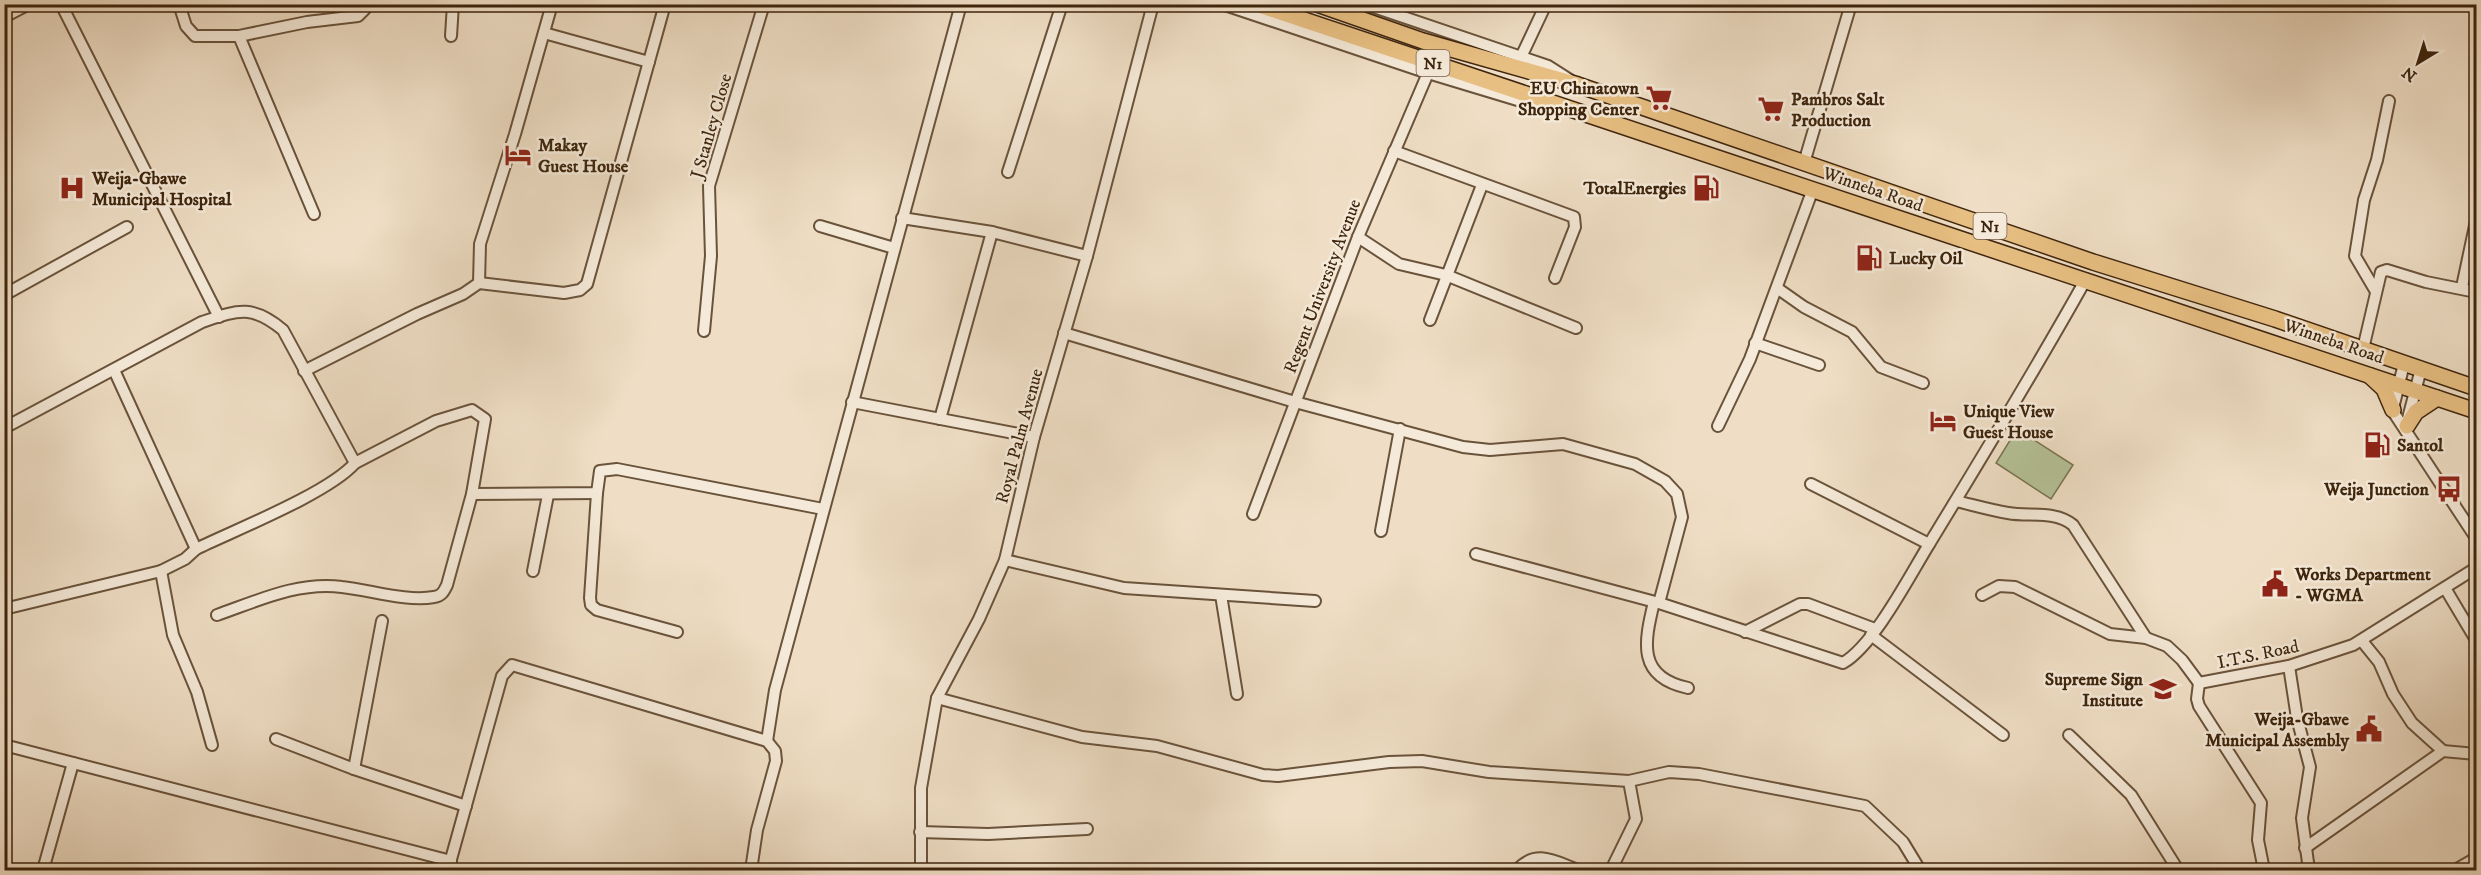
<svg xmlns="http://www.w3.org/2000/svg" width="2481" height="875" viewBox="0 0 2481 875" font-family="'IM FELL DW Pica',serif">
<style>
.green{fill:#b5c297;stroke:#7a7452;stroke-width:1.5}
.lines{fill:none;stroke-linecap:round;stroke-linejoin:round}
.minor-casing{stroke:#6a533b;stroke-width:14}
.highway-casing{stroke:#3e250d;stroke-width:18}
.minor{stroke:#f5ead9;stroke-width:10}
.highway{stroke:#e8bf82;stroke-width:15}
.labels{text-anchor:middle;stroke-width:5;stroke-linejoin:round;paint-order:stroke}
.shield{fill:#f5ead9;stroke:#75604a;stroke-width:1.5}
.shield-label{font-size:16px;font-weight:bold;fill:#3e250d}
.poi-label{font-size:18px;font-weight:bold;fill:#3e250d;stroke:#f5ead9;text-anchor:start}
.street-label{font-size:18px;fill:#3e250d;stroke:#f5ead9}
</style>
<rect width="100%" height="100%" fill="#efdec5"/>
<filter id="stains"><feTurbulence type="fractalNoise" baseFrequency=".00333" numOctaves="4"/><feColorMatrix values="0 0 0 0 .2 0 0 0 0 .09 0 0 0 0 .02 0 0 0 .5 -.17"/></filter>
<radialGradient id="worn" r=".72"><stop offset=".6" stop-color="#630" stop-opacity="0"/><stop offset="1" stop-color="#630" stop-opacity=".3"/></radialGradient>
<!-- green -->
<polygon class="green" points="2017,429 2073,465 2051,499 1996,463"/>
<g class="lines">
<!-- minor casing -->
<g class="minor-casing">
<g id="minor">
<polyline points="61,4 219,317"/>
<polyline points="179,4 186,26 195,36 239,36 307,22 358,16 365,9 365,4"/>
<polyline points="1222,4 1428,73 1534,105 1557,108"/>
<polyline points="1365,4 1548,66 1570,80"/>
<polyline points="4,17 29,4"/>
<polyline points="544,33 649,62"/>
<polyline points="239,36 314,214"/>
<polyline points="451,36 453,4"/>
<polyline points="1521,57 1546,4"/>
<polyline points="1394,151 1574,217 1575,227 1555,278"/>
<polyline points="1804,163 1851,4"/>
<polyline points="1008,172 1062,4"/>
<polyline points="902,218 992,232 1087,256"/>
<polyline points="820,226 894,248"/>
<polyline points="1358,237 1399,264 1446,275 1576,328"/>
<polyline points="479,283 480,244 515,134 552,4"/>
<polyline points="2462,287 2476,221"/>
<polyline points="1777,288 1804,307 1852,332 1881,367 1923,383"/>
<polyline points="2375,290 2355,256 2364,200 2377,160 2389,101"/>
<polyline points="4,295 127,227"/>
<polyline points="1430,320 1482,185"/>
<polyline points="704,331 711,256 709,186 764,4"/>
<polyline points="1064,333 1295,402 1463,447 1490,450 1563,444 1635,464 1665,481 1677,494 1682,517 1659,603"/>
<polyline points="1755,343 1819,365"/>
<polyline points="2363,349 2381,272 2387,270 2426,282 2476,292"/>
<polyline points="2404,364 2394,404 2394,413 2476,538"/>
<polyline points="114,370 196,549"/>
<polyline points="304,371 417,314 463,294 479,283 564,293 580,290 587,284 665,4"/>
<polyline points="852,402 1034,437"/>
<polyline points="940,419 992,232"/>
<polyline points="2407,422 2421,369"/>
<polyline points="1718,426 1750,359 1813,189"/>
<path d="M4,428L202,322C238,310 252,304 283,330L355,463"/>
<polyline points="1811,484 1929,544"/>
<polyline points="597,493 590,598 591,605 597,610 677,632"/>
<polyline points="472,494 597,493 600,471 617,469 823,509"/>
<path d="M1956,501C1973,505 1990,510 2008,513C2029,517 2055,510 2073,525L2146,638"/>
<polyline points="1253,514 1358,237 1428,73"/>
<polyline points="1381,531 1400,429"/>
<path d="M1476,554L1659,603L1843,663C1874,645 1909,577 1928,546C1982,457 2036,369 2086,279"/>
<polyline points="1005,560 1124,588 1315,601"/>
<polyline points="161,571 173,635 197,692 212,745"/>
<polyline points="533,571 548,495"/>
<polyline points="2445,588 2476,640"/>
<polyline points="1221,595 1237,694"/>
<polyline points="1982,595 1999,586 2015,587 2110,634 2146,638 2167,646 2182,660 2199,683 2289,666 2353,645 2476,568"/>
<path d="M1654,602C1644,643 1637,677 1688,688"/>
<path d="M4,609L161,571L185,559L196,549C235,530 329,493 355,463L436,421L472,410L485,419L472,494L447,585C444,591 442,596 434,597C407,602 370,590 342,587C299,581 257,601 217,615"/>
<polyline points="1745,632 1800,604 1808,604 1875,629"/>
<polyline points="1871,635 2003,735"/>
<polyline points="2362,641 2379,662 2393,694 2412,723 2443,751"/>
<polyline points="2289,666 2297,718 2310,767 2302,818 2309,870"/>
<polyline points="2199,683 2197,699 2199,706 2261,803 2258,840 2264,870"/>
<polyline points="937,698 1082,737 1157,746 1263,775 1278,776 1389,762 1422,761 1489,772 1629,781 1669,772 1699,774 1865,806 1903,842 1920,870"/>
<polyline points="2069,735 2131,795 2178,870"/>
<polyline points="276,739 354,769 466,806"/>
<polyline points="767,741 775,690 961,4"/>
<polyline points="4,745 451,861"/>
<polyline points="354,769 382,621"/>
<polyline points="920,832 988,834 1087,829"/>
<polyline points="2305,848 2443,751 2476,754"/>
<polyline points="43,870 73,763"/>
<polyline points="448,870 502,676 512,665 767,741 775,751 776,761 757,830 751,870"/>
<polyline points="921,870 921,788 937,698 979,619 1005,560 1034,437 1087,256 1153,4"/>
<path d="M1517,870C1536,849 1554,861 1578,870"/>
<polyline points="1611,870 1636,819 1629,781"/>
<polyline points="2455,870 2476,858"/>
</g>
</g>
<!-- highway casing -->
<g class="highway-casing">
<g id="highway">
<path d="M1256,4C1664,138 2070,275 2476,411"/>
<polyline points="1317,4 1423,41 1578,85 2093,262 2275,319 2476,388"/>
<polyline points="2370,376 2384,389 2393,410"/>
<polyline points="2407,426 2416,412 2437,398"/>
</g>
</g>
<!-- minor -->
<use href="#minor" class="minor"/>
<!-- highway -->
<use href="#highway" class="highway"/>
</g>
<!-- icons -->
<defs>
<g id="supermarket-bare" transform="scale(2.07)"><path d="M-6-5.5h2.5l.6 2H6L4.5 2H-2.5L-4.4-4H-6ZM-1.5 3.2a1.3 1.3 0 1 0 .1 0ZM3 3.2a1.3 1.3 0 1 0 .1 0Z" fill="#8f2418" stroke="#f5ead9" stroke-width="2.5" paint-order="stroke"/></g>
<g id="hotel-bare" transform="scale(2.07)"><path d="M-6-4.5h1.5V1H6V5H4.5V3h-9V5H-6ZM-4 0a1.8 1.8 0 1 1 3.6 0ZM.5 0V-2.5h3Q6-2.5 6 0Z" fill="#8f2418" stroke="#f5ead9" stroke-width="2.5" paint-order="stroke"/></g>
<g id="hospital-bare" transform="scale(2.07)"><path d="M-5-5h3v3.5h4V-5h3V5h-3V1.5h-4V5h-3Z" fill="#8f2418" stroke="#f5ead9" stroke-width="2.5" paint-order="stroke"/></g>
<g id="fuel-bare" transform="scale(2.07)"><path d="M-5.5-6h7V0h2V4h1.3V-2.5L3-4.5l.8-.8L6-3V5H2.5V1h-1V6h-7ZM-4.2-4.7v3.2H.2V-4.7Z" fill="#8f2418" stroke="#f5ead9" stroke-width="2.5" paint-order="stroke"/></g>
<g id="bus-bare" transform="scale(2.07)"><path d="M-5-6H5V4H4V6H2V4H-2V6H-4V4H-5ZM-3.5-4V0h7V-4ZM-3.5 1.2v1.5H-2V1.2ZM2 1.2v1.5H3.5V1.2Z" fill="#8f2418" stroke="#f5ead9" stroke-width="2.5" paint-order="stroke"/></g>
<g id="civic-bare" transform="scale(2.07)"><path d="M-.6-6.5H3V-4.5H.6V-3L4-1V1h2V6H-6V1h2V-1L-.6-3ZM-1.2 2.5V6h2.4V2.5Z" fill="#8f2418" stroke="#f5ead9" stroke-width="2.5" paint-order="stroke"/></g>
<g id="university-bare" transform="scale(2.07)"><path d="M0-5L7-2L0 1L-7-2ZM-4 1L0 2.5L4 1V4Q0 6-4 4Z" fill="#8f2418" stroke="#f5ead9" stroke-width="2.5" paint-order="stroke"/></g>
</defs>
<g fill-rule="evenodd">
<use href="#supermarket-bare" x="1659" y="98"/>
<use href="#supermarket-bare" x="1771" y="109"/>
<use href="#hotel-bare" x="518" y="155"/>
<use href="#hospital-bare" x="72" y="188"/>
<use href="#fuel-bare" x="1706" y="188"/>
<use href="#fuel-bare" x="1869" y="258"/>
<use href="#hotel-bare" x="1943" y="421"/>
<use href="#fuel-bare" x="2377" y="445"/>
<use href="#bus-bare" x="2449" y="489"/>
<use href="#civic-bare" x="2275" y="584"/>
<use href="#university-bare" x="2163" y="689"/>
<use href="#civic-bare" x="2369" y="729"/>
</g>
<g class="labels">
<!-- shield labels -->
<g class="shield">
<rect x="1416.5" y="50" width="33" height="26" rx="4.5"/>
<rect x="1973.5" y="213" width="33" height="26" rx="4.5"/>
</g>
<g class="shield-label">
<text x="1433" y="69">N1</text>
<text x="1990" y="232">N1</text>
</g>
<!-- poi labels -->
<g class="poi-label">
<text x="1639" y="94" text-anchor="end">EU Chinatown<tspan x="1639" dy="21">Shopping Center</tspan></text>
<text x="1791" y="105">Pambros Salt<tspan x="1791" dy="21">Production</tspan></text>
<text x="538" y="151">Makay<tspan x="538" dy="21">Guest House</tspan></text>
<text x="92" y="184">Weija-Gbawe<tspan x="92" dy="21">Municipal Hospital</tspan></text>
<text x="1686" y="194" text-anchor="end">TotalEnergies</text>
<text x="1889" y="264">Lucky Oil</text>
<text x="1963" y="417">Unique View<tspan x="1963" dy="21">Guest House</tspan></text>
<text x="2397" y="451">Santol</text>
<text x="2429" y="495" text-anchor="end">Weija Junction</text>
<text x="2295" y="580">Works Department<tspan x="2295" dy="21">- WGMA</tspan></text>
<text x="2143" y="685" text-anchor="end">Supreme Sign<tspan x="2143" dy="21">Institute</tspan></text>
<text x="2349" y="725" text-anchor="end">Weija-Gbawe<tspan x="2349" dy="21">Municipal Assembly</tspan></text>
</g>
<!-- street labels -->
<g class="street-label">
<text transform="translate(711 126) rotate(-74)" y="6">J Stanley Close</text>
<text transform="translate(1873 189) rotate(19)" y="6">Winneba Road</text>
<text transform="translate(1322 286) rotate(-69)" y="6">Regent University Avenue</text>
<text transform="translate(2334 341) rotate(19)" y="6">Winneba Road</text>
<text transform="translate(1019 436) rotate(-75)" y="6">Royal Palm Avenue</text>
<text transform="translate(2258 654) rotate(-12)" y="6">I.T.S. Road</text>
</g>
</g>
<!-- margin -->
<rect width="2481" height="875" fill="none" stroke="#efdec5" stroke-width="24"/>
<rect x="6" y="6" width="2469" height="863" fill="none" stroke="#3e250d" stroke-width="3"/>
<rect x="12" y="12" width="2457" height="851" fill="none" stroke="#3e250d" stroke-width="1.5"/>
<!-- north arrow -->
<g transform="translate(2418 63) rotate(218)" stroke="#f5ead9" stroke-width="4.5" paint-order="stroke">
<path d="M0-4.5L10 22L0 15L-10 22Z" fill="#3e250d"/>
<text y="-9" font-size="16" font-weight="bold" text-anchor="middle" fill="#3e250d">N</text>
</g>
<rect width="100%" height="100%" filter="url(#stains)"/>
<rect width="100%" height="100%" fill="url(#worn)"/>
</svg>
